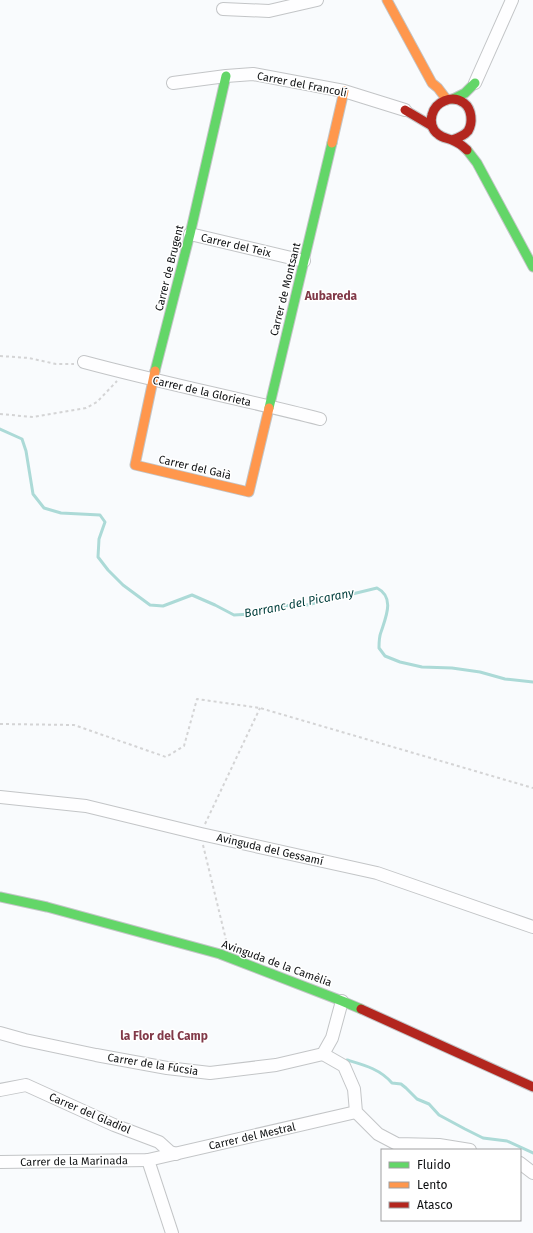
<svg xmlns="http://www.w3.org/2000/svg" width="533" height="1233" viewBox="0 0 533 1233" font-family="'Fira Sans',sans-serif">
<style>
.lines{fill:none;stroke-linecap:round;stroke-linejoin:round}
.stream{stroke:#acdad7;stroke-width:3}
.street-casing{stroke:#c3c5c7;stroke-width:14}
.fast-casing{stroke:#c3c5c7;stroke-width:11}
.slow-casing{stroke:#c3c5c7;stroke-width:11}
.jam-casing{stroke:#c3c5c7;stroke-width:11}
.path{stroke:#d4d4d5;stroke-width:2;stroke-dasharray:3 3;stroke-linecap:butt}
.street{stroke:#fefeff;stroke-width:12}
.fast{stroke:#63d668;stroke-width:9}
.slow{stroke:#ff974d;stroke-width:9}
.jam{stroke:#b3261e;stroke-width:9}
.labels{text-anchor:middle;stroke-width:3;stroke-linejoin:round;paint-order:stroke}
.street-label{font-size:11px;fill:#0f1113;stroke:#fff}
.neighbourhood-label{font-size:12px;font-weight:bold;fill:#813948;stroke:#fff}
.water-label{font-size:12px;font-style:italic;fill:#003e3c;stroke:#fff}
</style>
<rect width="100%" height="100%" fill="#f9fbfd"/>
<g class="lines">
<!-- stream -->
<g class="stream">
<path d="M0,429L22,439L26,451L33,494L44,508L61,513L100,515L105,522L99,539L98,557L108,570L123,585L150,605L163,606L192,595L215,605L234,615L251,614L277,606L307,605L377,588C395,597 386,617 381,632C379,637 379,643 379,648L385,656L400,662L422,667L452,668L480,672L505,679L533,682"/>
<path d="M347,1060C364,1065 380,1069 392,1083L401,1084L406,1088L417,1099L429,1104L439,1115L465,1129L483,1138L507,1141L533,1153"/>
</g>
<!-- street casing -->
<g class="street-casing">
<g id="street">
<polyline points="223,9 269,11 317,0"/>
<polyline points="173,83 226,76 253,74 344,91 405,110"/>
<polyline points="475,83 512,0"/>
<polyline points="190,234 304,261"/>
<path d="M84,362C162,383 242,399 320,419"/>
<polyline points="0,797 86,806 201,834 377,873 533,927"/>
<polyline points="0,1033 25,1040 96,1055 167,1068 210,1073 276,1065 323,1054 332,1038 342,1001"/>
<polyline points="323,1054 344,1066 354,1089 356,1112 378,1134 397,1144 439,1145 470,1150"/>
<polyline points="0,1090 26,1085 114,1125 159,1142 170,1152 176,1154"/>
<polyline points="148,1160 172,1233"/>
<polyline points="0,1162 148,1160 356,1112"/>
<polyline points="520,1163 533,1173"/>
</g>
</g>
<!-- fast casing -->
<g class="fast-casing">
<g id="fast">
<polyline points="453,99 465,93 475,83"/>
<polyline points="467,150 477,163 533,267"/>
<polyline points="155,371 190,234 226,76"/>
<polyline points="269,408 332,143"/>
<polyline points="0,897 47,907 220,954 342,1001 361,1009"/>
</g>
</g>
<!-- slow casing -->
<g class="slow-casing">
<g id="slow">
<polyline points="387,0 432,83 438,88 447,100"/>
<polyline points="332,143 344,91"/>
<polyline points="155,371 135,465 249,492 269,408"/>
</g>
</g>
<!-- jam casing -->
<g class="jam-casing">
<g id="jam">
<polyline points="405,110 432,126"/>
<path d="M452,140C458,138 464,136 468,131C473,123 472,109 464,103C452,94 435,102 432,115C430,122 432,130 438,134C442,138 447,138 452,140C457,142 463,146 467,150"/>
<polyline points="361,1009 533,1087"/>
</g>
</g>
<!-- path -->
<g class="path">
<polyline points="0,356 29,358 56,364 74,364"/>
<polyline points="0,414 33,417 86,408 97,402 117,381"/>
<polyline points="0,724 74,725 166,757 184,746 197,699 260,708 533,788"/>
<polyline points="205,824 260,708"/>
<polyline points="203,845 227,944"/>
</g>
<!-- street -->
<use href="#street" class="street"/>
<!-- fast -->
<use href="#fast" class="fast"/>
<!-- slow -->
<use href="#slow" class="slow"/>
<!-- jam -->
<use href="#jam" class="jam"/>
</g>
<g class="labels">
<!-- street labels -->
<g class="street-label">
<text transform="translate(302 84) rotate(11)" y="4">Carrer del Francolí</text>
<text transform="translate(236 245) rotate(13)" y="4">Carrer del Teix</text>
<text transform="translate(169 268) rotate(-76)" y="4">Carrer de Brugent</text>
<text transform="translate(285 289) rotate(-76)" y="4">Carrer de Montsant</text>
<text transform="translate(202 391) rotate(13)" y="4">Carrer de la Glorieta</text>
<text transform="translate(195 467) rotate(13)" y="4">Carrer del Gaià</text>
<text transform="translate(270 849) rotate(13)" y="4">Avinguda del Gessamí</text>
<text transform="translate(277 963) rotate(20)" y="4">Avinguda de la Camèlia</text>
<text transform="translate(153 1064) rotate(9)" y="4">Carrer de la Fúcsia</text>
<text transform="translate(90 1113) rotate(23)" y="4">Carrer del Gladiol</text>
<text transform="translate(252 1136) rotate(-13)" y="4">Carrer del Mestral</text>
<text transform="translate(74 1161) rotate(-1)" y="4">Carrer de la Marinada</text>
</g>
<!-- neighbourhood labels -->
<g class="neighbourhood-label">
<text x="331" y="300">Aubareda</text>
<text x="164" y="1040">la Flor del Camp</text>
</g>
<!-- water labels -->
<g class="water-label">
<text transform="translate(299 603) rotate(-11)" y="4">Barranc del Picarany</text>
</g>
</g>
<!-- legend -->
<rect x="381" y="1149" width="140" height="72" fill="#ffffff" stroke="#9fa0a1"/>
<rect x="389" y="1162" width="20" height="6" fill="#63d668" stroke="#9fa0a1"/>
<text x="417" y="1169" font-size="12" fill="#0f1113">Fluido</text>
<rect x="389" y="1182" width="20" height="6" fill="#ff974d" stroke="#9fa0a1"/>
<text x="417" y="1189" font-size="12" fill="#0f1113">Lento</text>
<rect x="389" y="1202" width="20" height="6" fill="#b3261e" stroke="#9fa0a1"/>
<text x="417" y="1209" font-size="12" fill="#0f1113">Atasco</text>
</svg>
